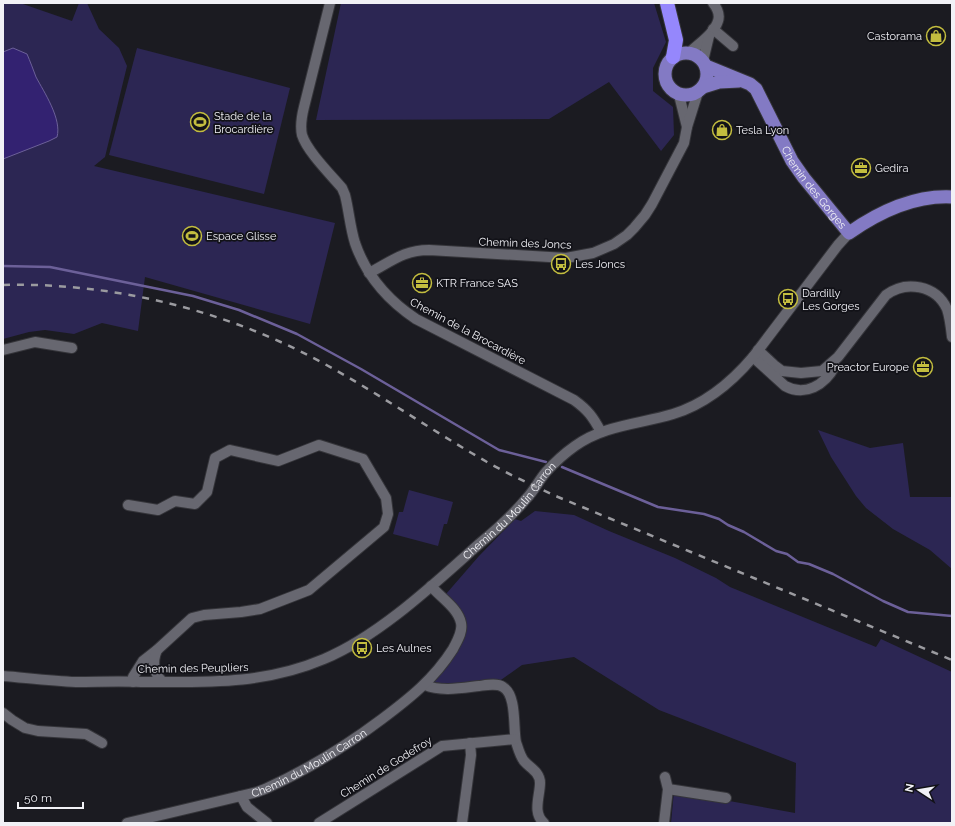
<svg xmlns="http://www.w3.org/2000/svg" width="955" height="826" viewBox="0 0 955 826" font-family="Raleway,sans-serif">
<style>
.green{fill:#2c2653}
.water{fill:#332271;stroke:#6c6099}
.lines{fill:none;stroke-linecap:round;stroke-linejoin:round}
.stream{stroke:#6c6099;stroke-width:2.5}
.minor-casing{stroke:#35353a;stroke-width:12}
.major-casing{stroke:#35353a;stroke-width:15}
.highway-casing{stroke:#35353a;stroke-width:16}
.minor{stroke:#676770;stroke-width:10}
.major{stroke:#837ac4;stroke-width:13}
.highway{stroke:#9587fc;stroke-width:14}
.rail{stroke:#9b9ba0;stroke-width:2.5;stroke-dasharray:7 7;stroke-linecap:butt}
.labels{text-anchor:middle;stroke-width:3.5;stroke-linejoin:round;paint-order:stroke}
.poi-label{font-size:11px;fill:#f1f1f6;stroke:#121218;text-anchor:start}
.street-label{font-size:11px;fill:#f1f1f6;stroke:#121218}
</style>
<rect width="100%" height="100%" fill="#1b1b21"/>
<!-- green -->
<g class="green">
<polygon points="3,3 20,3 72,21 79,3 87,3 99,29 119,48 127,66 105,157 94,166 335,223 310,324 145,277 138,331 102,323 74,334 45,330 29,332 3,339"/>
<polygon points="341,3 654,3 666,42 653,68 653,91 673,107 674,135 661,151 609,82 549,119 316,120"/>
<polygon points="137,48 290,88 264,194 109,155"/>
<polygon points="818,430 870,448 903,443 910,497 952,497 952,569 930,550 893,529 866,508 856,496 831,457"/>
<polygon points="409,490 453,502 447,524 444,524 438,546 393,534 399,512 403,512"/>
<polygon points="535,511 574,515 609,531 675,558 716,578 730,587 876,647 881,639 952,672 952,823 671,823 674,791 795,813 796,763 659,710 574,657 522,665 498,682 452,686 431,684 464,619 461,611 446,594 479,556 515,519 521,521"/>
</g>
<!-- water -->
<path class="water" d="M13,48L27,54C30,61 33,69 36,77C44,92 62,119 57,137L49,141L3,159V52Z"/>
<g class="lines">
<!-- stream -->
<g class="stream">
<polyline points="3,266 50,267 193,296 239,310 297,334 361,369 499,450 546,462"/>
<polyline points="562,467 658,507 704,514 719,519 728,525 744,532 776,551 787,554 798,562 809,564 833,574 883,601 908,612 952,616"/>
</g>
<!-- minor casing -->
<g class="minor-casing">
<g id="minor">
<path d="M330,3L304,107C302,115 300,126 302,135C307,151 330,174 342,188L345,195C349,211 350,227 355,243C366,275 389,301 416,319L574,400C588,410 593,417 601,432"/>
<polyline points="713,29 733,46"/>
<path d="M689,53C698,44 714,34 718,21C720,15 717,8 713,3"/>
<polyline points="703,61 709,36"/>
<polyline points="679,95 687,127"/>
<path d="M369,273C391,262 403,250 429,250L566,258L593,253L614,244L627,235L634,228L645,215L652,204L684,143L687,127L698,92"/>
<polyline points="3,350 35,342 72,348"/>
<path d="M758,350L774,365L782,371L801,373L822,371L838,357L886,295C906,280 936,285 947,309C950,318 951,328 952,337"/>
<path d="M753,357L785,386C805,397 825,385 835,366"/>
<polyline points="128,505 158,510 175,501 195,504 207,492 215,458 230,450 278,461 319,445 363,459 386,498 388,514 384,527 309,590 260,609 241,612 204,615 192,618 157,650 143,661 133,677 133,682"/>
<path d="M157,650C152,662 153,673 163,682"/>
<path id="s1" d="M3,676C27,678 52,681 76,682C98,682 119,681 141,682C205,682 263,685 324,659C379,636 434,584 479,544C496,530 512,516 526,499C534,491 539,480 546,472C555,462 565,453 575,446C604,425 640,424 673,414C706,404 731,383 753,357L838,245L849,233"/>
<path d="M425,685C441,692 462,688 479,686C487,685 497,683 503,687C517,695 513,728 516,742C518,748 520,756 524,761C530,768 540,772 540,783C540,796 532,813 544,823"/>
<polyline points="3,713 12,720 25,728 38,731 86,734 102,743"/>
<polyline points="668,789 726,798"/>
<polyline points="241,796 247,807 267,823"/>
<path id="s2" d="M127,823L257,792L265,789C307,770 346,746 382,719C410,698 434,679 453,649C457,641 463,632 461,623C458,608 441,598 431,586"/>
<polyline points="319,823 442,746 515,739"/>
<polyline points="462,823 471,755 470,743"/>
<polyline points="664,823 668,789 665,777"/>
</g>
</g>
<!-- major casing -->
<g class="major-casing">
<g id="major">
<circle cx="686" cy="74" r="21"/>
<path id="s3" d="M706,66L750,84L756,89L792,161L804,178L849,233C879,212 914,195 952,197"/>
<polyline points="703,87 719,82 739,81"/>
</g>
</g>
<!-- highway casing -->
<g class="highway-casing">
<polyline id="highway" points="667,3 676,40 673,57"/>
</g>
<!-- minor -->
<use href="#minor" class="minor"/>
<!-- major -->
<use href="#major" class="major"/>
<!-- highway -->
<use href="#highway" class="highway"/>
<!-- rail -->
<path class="rail" d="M3,285C112,282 225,310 321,362C378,393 431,430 487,462C510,475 534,486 558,497L952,660"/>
</g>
<!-- icons -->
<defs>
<g id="shop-ring" transform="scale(1)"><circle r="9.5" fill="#121218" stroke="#c3bd3f" stroke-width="1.5"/><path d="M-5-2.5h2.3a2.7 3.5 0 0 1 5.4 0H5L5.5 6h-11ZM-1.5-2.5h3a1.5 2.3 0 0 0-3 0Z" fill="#c3bd3f"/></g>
<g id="stadium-ring" transform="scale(1)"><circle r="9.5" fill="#121218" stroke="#c3bd3f" stroke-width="1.5"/><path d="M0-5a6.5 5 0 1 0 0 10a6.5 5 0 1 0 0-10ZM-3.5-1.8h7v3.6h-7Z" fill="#c3bd3f"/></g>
<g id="office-ring" transform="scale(1)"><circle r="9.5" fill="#121218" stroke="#c3bd3f" stroke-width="1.5"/><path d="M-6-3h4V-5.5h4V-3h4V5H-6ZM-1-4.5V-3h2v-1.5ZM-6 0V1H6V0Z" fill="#c3bd3f"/></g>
<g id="bus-ring" transform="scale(1)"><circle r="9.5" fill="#121218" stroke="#c3bd3f" stroke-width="1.5"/><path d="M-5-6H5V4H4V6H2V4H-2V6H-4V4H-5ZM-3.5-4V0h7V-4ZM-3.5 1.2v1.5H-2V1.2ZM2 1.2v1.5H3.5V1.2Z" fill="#c3bd3f"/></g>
</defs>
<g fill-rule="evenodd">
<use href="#shop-ring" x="936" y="36"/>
<use href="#stadium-ring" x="200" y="122"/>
<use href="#shop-ring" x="722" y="130"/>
<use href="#office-ring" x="861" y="168"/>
<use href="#stadium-ring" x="192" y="236"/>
<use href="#bus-ring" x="561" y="264"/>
<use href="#office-ring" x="422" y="283"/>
<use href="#bus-ring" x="788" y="299"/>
<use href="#office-ring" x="923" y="367"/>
<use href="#bus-ring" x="362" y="648"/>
</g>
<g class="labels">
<!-- poi labels -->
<g class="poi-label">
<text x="922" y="40" text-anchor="end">Castorama</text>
<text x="214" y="120">Stade de la<tspan x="214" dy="13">Brocardière</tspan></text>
<text x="736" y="134">Tesla Lyon</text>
<text x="875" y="172">Gedira</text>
<text x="206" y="240">Espace Glisse</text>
<text x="575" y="268">Les Joncs</text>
<text x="436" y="287">KTR France SAS</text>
<text x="802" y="297">Dardilly<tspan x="802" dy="13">Les Gorges</tspan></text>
<text x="909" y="371" text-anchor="end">Preactor Europe</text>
<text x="376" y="652">Les Aulnes</text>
</g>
<!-- street labels -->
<g class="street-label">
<text dy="4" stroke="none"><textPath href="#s3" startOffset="170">Chemin des Gorges</textPath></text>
<text transform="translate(525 243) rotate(2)" y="4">Chemin des Joncs</text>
<text transform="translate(468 331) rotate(28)" y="4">Chemin de la Brocardière</text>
<text dy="4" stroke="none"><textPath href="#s1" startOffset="563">Chemin du Moulin Carron</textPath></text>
<text transform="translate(193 668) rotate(-1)" y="4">Chemin des Peupliers</text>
<text dy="4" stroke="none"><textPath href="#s2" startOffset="193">Chemin du Moulin Carron</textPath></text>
<text transform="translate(386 767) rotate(-32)" y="4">Chemin de Godefroy</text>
</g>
</g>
<!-- border -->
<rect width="955" height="826" fill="none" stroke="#f1f1f6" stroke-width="8"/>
<!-- north arrow -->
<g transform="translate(919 790) rotate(282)" stroke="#121218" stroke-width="3" paint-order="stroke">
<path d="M0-3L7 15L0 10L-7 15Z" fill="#f1f1f6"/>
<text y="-6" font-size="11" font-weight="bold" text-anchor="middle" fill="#f1f1f6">N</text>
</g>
<!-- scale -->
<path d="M18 802v6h65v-6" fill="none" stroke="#f1f1f6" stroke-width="2"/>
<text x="24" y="802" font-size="12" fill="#f1f1f6" stroke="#121218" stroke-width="3" paint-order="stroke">50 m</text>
</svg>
